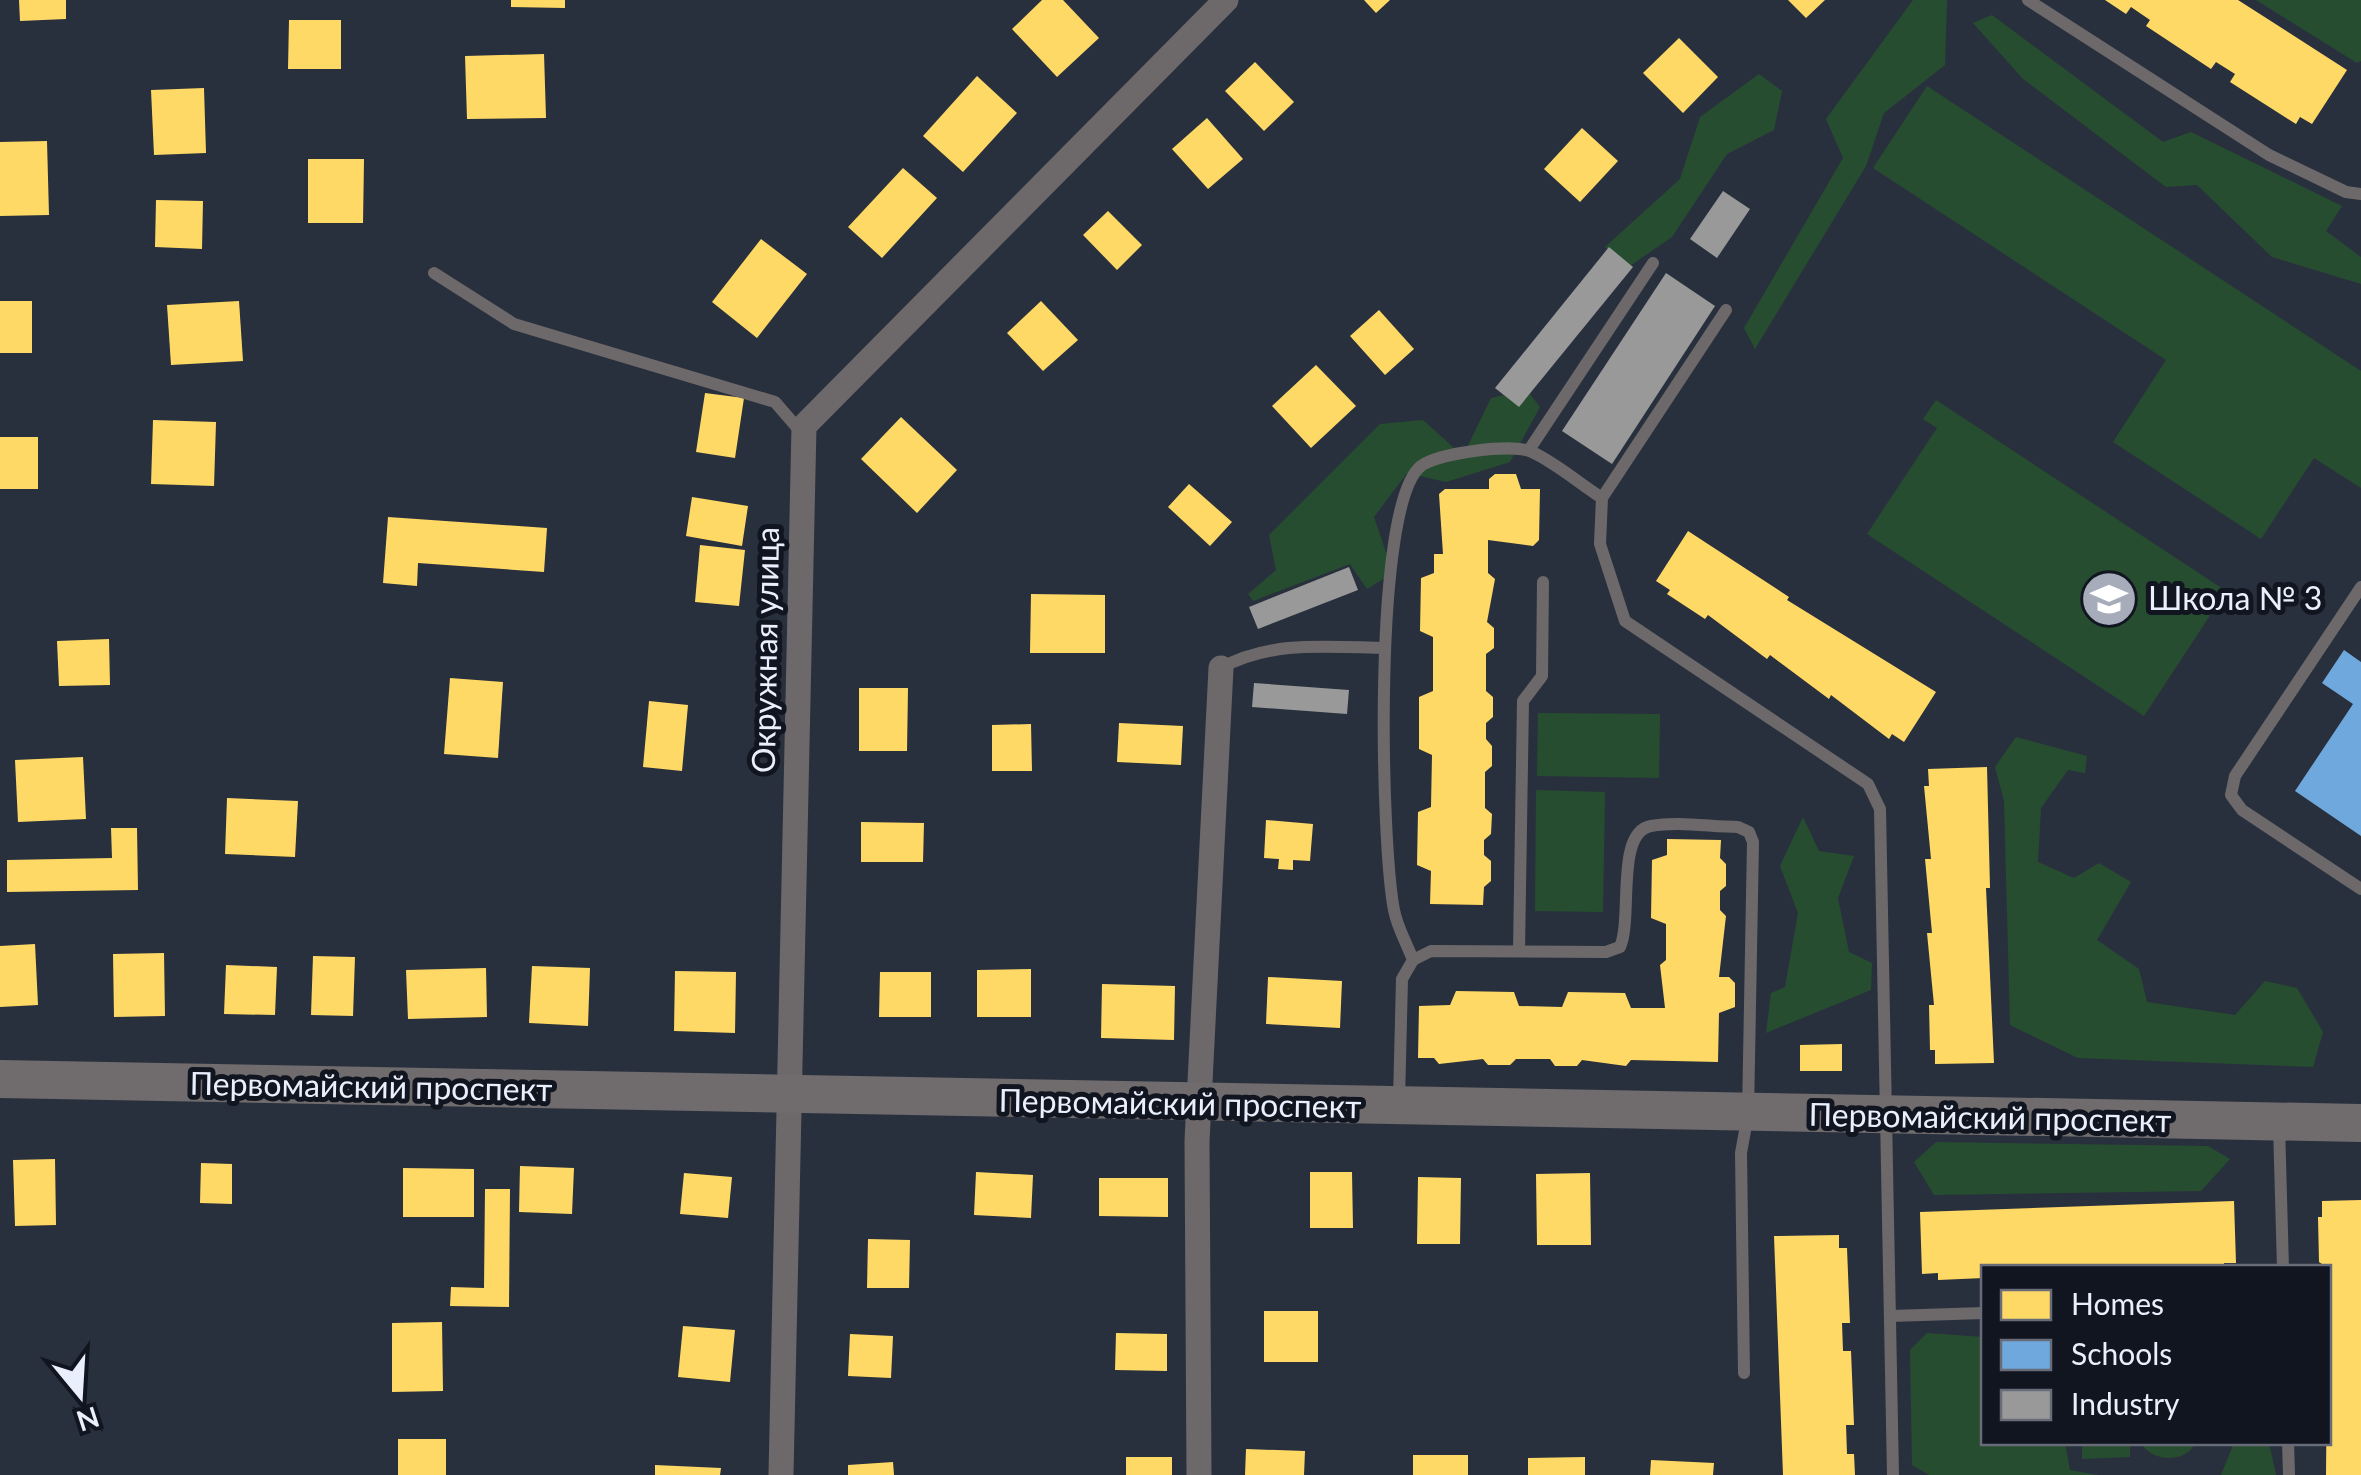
<svg xmlns="http://www.w3.org/2000/svg" width="2361" height="1475" viewBox="0 0 2361 1475" font-family="Lato,sans-serif">
<style>
.green{fill:#274d30}
.homes{fill:#ffd966}
.schools{fill:#6fa8dc}
.industry{fill:#999}
.lines{fill:none;stroke-linecap:round;stroke-linejoin:round}
.lane{stroke:#6d696a;stroke-width:12}
.street{stroke:#6d696a;stroke-width:25}
.secondary{stroke:#706c6e;stroke-width:38}
.labels{text-anchor:middle;stroke-width:10;stroke-linejoin:round;paint-order:stroke}
.poi-label{font-size:32px;fill:#e9effd;stroke:#101520;text-anchor:start}
.street-label{font-size:32px;fill:#e9effd;stroke:#101520}
</style>
<rect width="100%" height="100%" fill="#29303d"/>
<!-- green -->
<g class="green">
<polygon points="1913,0 1947,0 1945,65 1884,113 1866,166 1755,349 1744,328 1843,158 1826,119"/>
<polygon points="2256,0 2361,0 2361,61 2357,63"/>
<polygon points="1992,15 2163,142 2191,132 2342,206 2326,231 2361,257 2361,284 2272,257 2197,185 2166,187 2023,79 1973,23"/>
<polygon points="1759,74 1782,91 1774,130 1727,154 1672,237 1624,270 1605,247 1680,179 1700,117"/>
<polygon points="1927,86 2361,371 2361,488 2314,458 2261,539 2113,442 2166,360 1873,168"/>
<polygon points="1527,390 1540,407 1510,462 1446,482 1407,473 1374,517 1393,573 1367,589 1350,564 1253,601 1248,594 1276,570 1269,535 1380,424 1423,420 1463,456 1491,398"/>
<polygon points="1936,400 2226,591 2144,716 1867,534 1937,428 1923,419"/>
<polygon points="1538,713 1660,714 1659,778 1537,776"/>
<polygon points="2016,737 2087,756 2085,773 2068,770 2041,808 2038,862 2074,878 2099,863 2131,882 2097,940 2139,969 2147,1002 2235,1015 2265,981 2297,988 2323,1032 2313,1067 2078,1058 2010,1025 2004,801 1995,767"/>
<polygon points="1536,790 1605,792 1603,912 1535,911"/>
<polygon points="1803,817 1819,851 1854,856 1838,898 1849,952 1872,963 1871,990 1766,1033 1771,993 1785,987 1798,913 1780,866"/>
<polygon points="1936,1142 2208,1146 2230,1159 2201,1191 1934,1195 1914,1162"/>
<polygon points="1927,1333 1983,1337 1984,1442 2065,1443 2070,1470 2098,1475 1929,1475 1912,1465 1910,1350"/>
<polygon points="2082,1443 2130,1443 2130,1457 2082,1459"/>
<path d="M2141,1443H2195C2186,1464 2151,1462 2141,1443Z"/>
<polygon points="2234,1443 2269,1443 2276,1475 2221,1475"/>
</g>
<!-- homes -->
<g class="homes">
<polygon points="19,0 66,0 66,19 20,21"/>
<polygon points="511,0 565,0 565,8 511,7"/>
<polygon points="1042,0 1063,0 1099,38 1057,77 1012,29"/>
<polygon points="1364,0 1390,0 1376,13"/>
<polygon points="1788,0 1825,0 1806,18"/>
<polygon points="2105,0 2238,0 2347,70 2312,124 2300,117 2296,124 2230,82 2235,74 2216,62 2211,69 2146,26 2150,20 2131,7 2126,14"/>
<polygon points="289,20 341,20 341,69 288,69"/>
<polygon points="1679,38 1718,77 1683,113 1643,73"/>
<polygon points="544,54 546,118 467,119 465,56"/>
<polygon points="1255,62 1294,102 1264,131 1225,91"/>
<polygon points="977,76 1017,113 963,172 923,136"/>
<polygon points="204,88 206,153 154,155 151,90"/>
<polygon points="1207,118 1243,159 1208,189 1172,149"/>
<polygon points="1582,128 1618,161 1580,202 1544,169"/>
<polygon points="47,141 49,215 0,216 0,142"/>
<polygon points="308,159 364,159 363,223 308,223"/>
<polygon points="903,168 937,198 882,258 848,227"/>
<polygon points="156,200 203,201 202,249 155,247"/>
<polygon points="1108,211 1142,245 1117,270 1083,235"/>
<polygon points="761,239 807,274 757,338 712,302"/>
<rect x="0" y="301" width="32" height="52"/>
<polygon points="239,301 243,361 171,365 167,305"/>
<polygon points="1041,301 1078,340 1043,371 1007,333"/>
<polygon points="1379,310 1414,349 1385,375 1350,336"/>
<polygon points="1316,365 1356,406 1311,448 1272,406"/>
<polygon points="705,393 744,398 735,458 696,452"/>
<polygon points="901,417 957,470 917,513 861,459"/>
<polygon points="153,420 216,422 214,486 151,484"/>
<rect x="0" y="437" width="38" height="52"/>
<polygon points="1495,474 1516,474 1521,489 1540,489 1539,540 1533,546 1488,540 1488,573 1495,579 1487,622 1494,628 1494,648 1486,654 1486,691 1493,697 1493,717 1486,723 1486,739 1492,746 1492,766 1485,772 1485,808 1492,814 1491,834 1484,840 1484,855 1491,861 1491,881 1484,887 1483,905 1430,904 1431,871 1417,865 1418,812 1431,807 1432,755 1419,749 1419,697 1433,691 1433,637 1420,631 1421,578 1434,573 1434,554 1443,554 1439,494 1445,489 1489,489 1489,479"/>
<polygon points="1189,484 1232,522 1210,546 1168,507"/>
<polygon points="692,497 748,506 742,546 686,536"/>
<polygon points="388,517 547,528 544,572 418,563 417,586 383,583"/>
<polygon points="1688,531 1789,597 1787,600 1936,692 1904,742 1892,734 1889,739 1831,695 1829,699 1770,655 1767,659 1708,615 1705,619 1667,594 1670,590 1656,581"/>
<polygon points="700,545 745,550 739,606 695,602"/>
<polygon points="1031,594 1105,595 1105,653 1030,653"/>
<polygon points="109,639 110,685 59,686 57,641"/>
<polygon points="450,678 503,682 498,758 444,754"/>
<polygon points="859,688 908,688 907,751 859,751"/>
<polygon points="649,701 688,705 682,771 643,767"/>
<polygon points="1119,723 1183,726 1181,765 1117,762"/>
<polygon points="1031,724 1032,771 992,771 992,725"/>
<polygon points="83,757 86,819 18,822 15,760"/>
<polygon points="1987,767 1990,888 1986,888 1994,1063 1935,1064 1935,1050 1930,1050 1929,1005 1934,1005 1927,933 1932,933 1925,859 1931,859 1924,786 1929,786 1928,769"/>
<polygon points="227,798 298,801 295,857 225,854"/>
<polygon points="1266,820 1313,824 1310,861 1293,860 1293,870 1278,869 1279,859 1264,858"/>
<polygon points="861,822 924,823 923,862 861,862"/>
<polygon points="111,828 137,828 138,890 7,892 7,860 112,858"/>
<polygon points="1667,839 1721,840 1720,858 1726,864 1726,886 1720,891 1720,910 1726,916 1719,977 1729,977 1735,983 1735,1007 1719,1013 1718,1062 1631,1060 1626,1066 1582,1060 1577,1066 1555,1066 1550,1059 1516,1059 1510,1065 1488,1065 1483,1059 1439,1064 1434,1058 1418,1058 1419,1006 1450,1005 1456,991 1514,992 1519,1006 1562,1007 1568,992 1625,993 1631,1008 1665,1008 1660,965 1666,960 1666,924 1651,918 1652,860 1667,855"/>
<polygon points="35,944 38,1005 0,1007 0,946"/>
<polygon points="164,953 165,1016 114,1017 113,954"/>
<polygon points="313,956 355,957 353,1016 311,1015"/>
<polygon points="226,965 277,967 275,1015 224,1014"/>
<polygon points="532,966 590,968 588,1026 529,1023"/>
<polygon points="486,968 487,1017 408,1019 406,970"/>
<polygon points="1031,969 1031,1017 977,1017 977,970"/>
<polygon points="675,971 736,972 735,1033 674,1031"/>
<polygon points="880,972 931,972 931,1017 879,1017"/>
<polygon points="1268,977 1342,981 1340,1028 1266,1024"/>
<polygon points="1102,984 1175,986 1174,1040 1101,1038"/>
<polygon points="1842,1044 1842,1071 1800,1071 1800,1045"/>
<polygon points="55,1159 56,1225 15,1226 13,1160"/>
<polygon points="201,1163 232,1164 232,1204 200,1203"/>
<polygon points="520,1166 574,1168 572,1214 519,1212"/>
<polygon points="403,1168 474,1169 474,1217 403,1217"/>
<polygon points="976,1172 1033,1175 1031,1218 974,1215"/>
<polygon points="1310,1172 1352,1172 1353,1228 1310,1228"/>
<polygon points="684,1173 732,1177 728,1218 680,1214"/>
<polygon points="1590,1173 1591,1245 1537,1245 1536,1174"/>
<polygon points="1418,1177 1461,1178 1460,1244 1417,1244"/>
<polygon points="1099,1178 1168,1178 1168,1217 1099,1216"/>
<polygon points="485,1189 510,1189 509,1307 450,1306 451,1287 484,1288"/>
<polygon points="2361,1200 2361,1475 2326,1475 2328,1268 2319,1262 2318,1217 2322,1217 2322,1201"/>
<polygon points="2234,1201 2236,1263 2224,1263 2224,1268 1984,1268 1984,1278 1938,1280 1938,1273 1922,1274 1920,1212"/>
<polygon points="1839,1235 1839,1248 1847,1248 1850,1323 1842,1323 1843,1351 1851,1351 1854,1425 1846,1425 1847,1454 1854,1454 1855,1475 1783,1475 1774,1236"/>
<polygon points="868,1239 910,1240 909,1288 867,1288"/>
<rect x="1264" y="1311" width="54" height="51"/>
<polygon points="442,1322 443,1391 392,1392 392,1323"/>
<polygon points="683,1326 735,1330 730,1382 678,1377"/>
<polygon points="1116,1333 1167,1334 1167,1371 1115,1370"/>
<polygon points="850,1334 893,1336 891,1378 848,1376"/>
<rect x="398" y="1439" width="48" height="36"/>
<polygon points="1246,1449 1305,1451 1304,1475 1245,1475"/>
<rect x="1413" y="1455" width="55" height="20"/>
<rect x="1126" y="1457" width="46" height="18"/>
<polygon points="1585,1457 1585,1475 1528,1475 1528,1458"/>
<polygon points="1651,1460 1714,1463 1713,1475 1650,1475"/>
<polygon points="893,1462 894,1475 848,1475 848,1465"/>
<polygon points="655,1465 721,1468 720,1475 655,1475"/>
</g>
<!-- schools -->
<polygon class="schools" points="2344,650 2361,662 2361,836 2295,791 2353,704 2322,683"/>
<!-- industry -->
<g class="industry">
<polygon points="1723,191 1750,209 1717,258 1690,239"/>
<polygon points="1609,247 1633,267 1519,407 1495,388"/>
<polygon points="1666,273 1715,306 1612,464 1562,431"/>
<polygon points="1349,567 1358,590 1258,629 1249,607"/>
<polygon points="1254,683 1349,690 1347,714 1252,707"/>
</g>
<g class="lines">
<!-- lane -->
<g class="lane">
<polyline points="2028,0 2269,155 2346,192 2361,194"/>
<polyline points="434,273 514,324 775,402 801,432"/>
<polyline points="1726,310 1602,498 1600,544 1625,621 1868,784 1880,809 1893,1475"/>
<polyline points="1529,450 1653,263"/>
<polyline points="2361,587 2235,776 2231,795 2242,810 2361,889"/>
<path d="M1221,668C1271,640 1329,647 1385,648"/>
<polyline points="1519,951 1523,701 1542,676 1543,582"/>
<path d="M1413,960C1407,944 1397,927 1394,910C1381,843 1372,504 1421,466C1439,453 1512,443 1532,452C1556,463 1580,484 1602,498"/>
<path d="M1399,1100L1402,979L1413,960L1431,951L1606,952L1620,947C1633,918 1615,832 1651,826C1678,821 1711,827 1738,827L1749,832L1753,842L1748,1114L1741,1153L1744,1373"/>
<polyline points="2279,1125 2283,1268"/>
<polyline points="1890,1316 1984,1313"/>
<polyline points="2288,1442 2289,1475"/>
</g>
<!-- street -->
<g class="street">
<polyline points="781,1475 804,426 1226,0"/>
<polyline points="1199,1475 1197,1141 1221,668"/>
</g>
<!-- secondary -->
<polyline class="secondary" points="0,1079 2361,1123"/>
</g>
<!-- icons -->
<defs>
<g id="school-disc" transform="scale(2.875)"><circle r="9.5" fill="#a6acba" stroke="#101520"/><path d="M0-5L7-2L0 1L-7-2ZM-4 1L0 2.5L4 1V4Q0 6-4 4Z" fill="#fff"/></g>
</defs>
<g fill-rule="evenodd">
<use href="#school-disc" x="2109" y="599"/>
</g>
<g class="labels">
<!-- poi labels -->
<g class="poi-label">
<text x="2148" y="610">Школа № 3</text>
</g>
<!-- street labels -->
<g class="street-label">
<text transform="translate(766 650) rotate(-89)" y="11">Окружная улица</text>
<text transform="translate(371 1087) rotate(1)" y="11">Первомайский проспект</text>
<text transform="translate(1180 1104) rotate(1)" y="11">Первомайский проспект</text>
<text transform="translate(1990 1118) rotate(1)" y="11">Первомайский проспект</text>
</g>
</g>
<!-- legend -->
<rect x="1981" y="1265" width="350" height="180" fill="#101520" stroke="#676c78" stroke-width="2.5"/>
<rect x="2001" y="1290" width="50" height="30" fill="#ffd966" stroke="#676c78" stroke-width="2.5"/>
<text x="2071" y="1315" font-size="30" fill="#e9effd">Homes</text>
<rect x="2001" y="1340" width="50" height="30" fill="#6fa8dc" stroke="#676c78" stroke-width="2.5"/>
<text x="2071" y="1365" font-size="30" fill="#e9effd">Schools</text>
<rect x="2001" y="1390" width="50" height="30" fill="#999999" stroke="#676c78" stroke-width="2.5"/>
<text x="2071" y="1415" font-size="30" fill="#e9effd">Industry</text>
<!-- north arrow -->
<g transform="translate(80 1395) rotate(162)" stroke="#101520" stroke-width="8" paint-order="stroke">
<path d="M0-8L18 38L0 25L-18 38Z" fill="#e9effd"/>
<text y="-15" font-size="28" font-weight="bold" text-anchor="middle" fill="#e9effd">N</text>
</g>
</svg>
